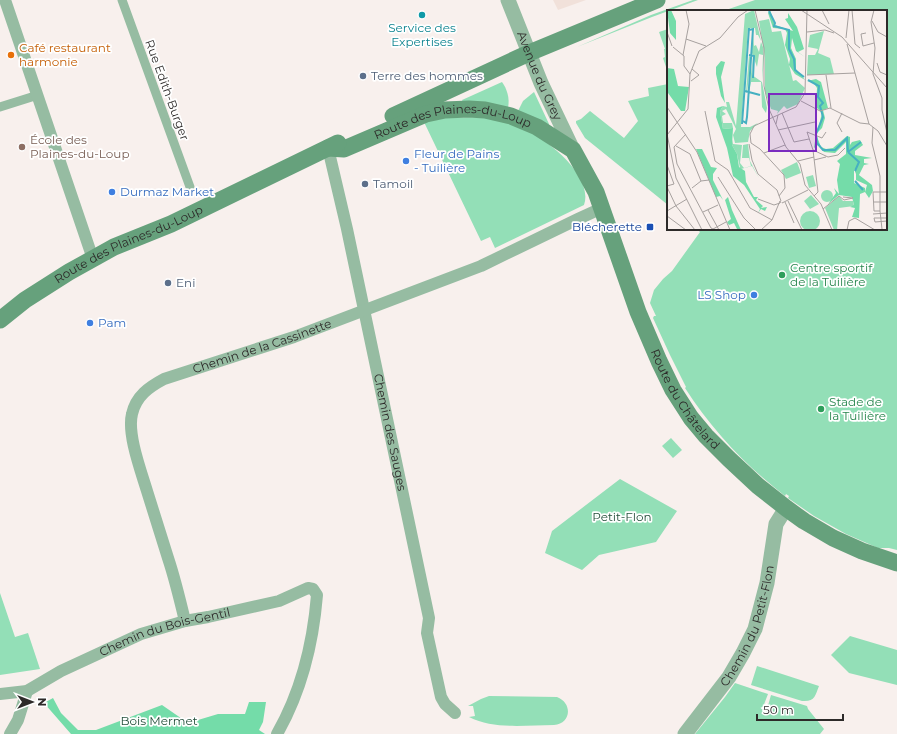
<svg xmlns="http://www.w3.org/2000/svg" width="897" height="734" viewBox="0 0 897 734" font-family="Montserrat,sans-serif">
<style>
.built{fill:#f1e1da}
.green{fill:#93dfb7}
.forest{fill:#74dca9}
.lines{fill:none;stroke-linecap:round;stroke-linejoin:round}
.pedestrian{stroke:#96bca2;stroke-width:9}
.minor{stroke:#96bca2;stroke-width:12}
.tertiary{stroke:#96bca2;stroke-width:15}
.secondary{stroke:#66a17c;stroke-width:17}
.culture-dot{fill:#0f9aa8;stroke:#fff;stroke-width:1.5}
.food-dot{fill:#e8710a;stroke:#fff;stroke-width:1.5}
.service-dot{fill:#5c6f8a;stroke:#fff;stroke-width:1.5}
.education-dot{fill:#8d6e63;stroke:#fff;stroke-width:1.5}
.shop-dot{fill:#3f7fe0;stroke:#fff;stroke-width:1.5}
.transit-dot{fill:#1a4fb4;stroke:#fff;stroke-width:1.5}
.leisure-dot{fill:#2e9e5b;stroke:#fff;stroke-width:1.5}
.labels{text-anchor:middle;stroke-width:3.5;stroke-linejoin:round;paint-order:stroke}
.culture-label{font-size:12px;fill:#0d838f;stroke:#fff}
.food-label{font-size:12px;fill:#c56008;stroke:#fff;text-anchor:start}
.street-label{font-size:12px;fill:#2d2a29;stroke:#fff}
.service-label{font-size:12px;fill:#4e5e75;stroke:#fff;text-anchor:start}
.education-label{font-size:12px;fill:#785e54;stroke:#fff;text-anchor:start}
.shop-label{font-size:12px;fill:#366cbe;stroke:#fff;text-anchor:start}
.transit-label{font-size:12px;fill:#164399;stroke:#fff;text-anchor:end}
.leisure-label{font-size:12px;fill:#27864d;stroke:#fff;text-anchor:start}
.park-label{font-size:12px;fill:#224e39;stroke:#fff}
.inset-river{fill:none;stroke:#46b0c1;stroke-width:2}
.inset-road{fill:none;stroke:#a7a19f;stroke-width:1}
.view{fill:#7b2cbf;fill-opacity:0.15;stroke:#7b2cbf;stroke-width:2}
.inset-edge{fill:none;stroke:#2d2a29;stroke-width:2}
</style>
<rect width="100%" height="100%" fill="#f8f0ed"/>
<!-- built -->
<polygon class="built" points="553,0 586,0 558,10"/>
<!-- green -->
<g class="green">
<polygon points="693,0 698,0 652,17 577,47 651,15"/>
<path d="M755,0H897V550L889,548H878L846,534L814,516L788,498L789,496L786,494L785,496C745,465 712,430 685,388L686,387L670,355L653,318L654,316H656L650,303L654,290L663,279L672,271L700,232L697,229H886V11H723Z"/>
<polygon points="668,29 668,73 663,58 665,57 664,49 665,49 659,32"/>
<path d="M502,82C507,89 510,98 508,108L463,102L462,100Z"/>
<polygon points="668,84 668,205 585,138 576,123 576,121 581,119 590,111 624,138 638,121 628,101 649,96 648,88"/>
<polygon points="534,92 549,124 549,125 518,111 523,101"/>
<path d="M485,117C497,120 512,123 523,128C547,139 594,176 584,205L495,248L490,237L481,241L424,122L445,118Z"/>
<polygon points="671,438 682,450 673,458 662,446"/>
<polygon points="620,479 677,511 656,542 599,555 582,570 545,553 552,531"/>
<polygon points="0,593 15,637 28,633 40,669 0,675"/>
<polygon points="850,636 897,650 897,685 849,673 831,655"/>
<path d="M757,666L819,686C815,696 815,702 802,701L751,685Z"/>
<polygon points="735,683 768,694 763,707 767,709 771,695 807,706 808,709 824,729 820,734 695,734 725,697"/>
<path d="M489,696L557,697C573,703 571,724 554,725C526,725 495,730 469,717L475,716L473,706H468L481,699Z"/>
</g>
<!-- forest -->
<polygon class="forest" points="53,698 61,713 78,730 96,730 162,705 188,723 218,714 245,714 249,702 266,702 263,722 259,730 265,734 71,734 44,703"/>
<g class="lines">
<!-- pedestrian -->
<g class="pedestrian">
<polyline points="122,0 190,187"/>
<polyline points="0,107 38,95"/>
</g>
<!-- minor -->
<g class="minor">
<polyline points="5,0 93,259"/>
<path id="s1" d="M328,148L347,229L429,618L427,633L441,697L445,704L455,713"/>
<path id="s2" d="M185,621C180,600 175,579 168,558C161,536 154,514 147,491C141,471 127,434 132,414C136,396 149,387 164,379L294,337L481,266L578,219L602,208"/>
<path id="s3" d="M0,694L27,691L61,671L141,634L185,621L208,617L279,601L308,588L313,589L317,595C313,644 301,692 277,734"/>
<polyline points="10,734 18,720 27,691"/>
</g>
<!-- tertiary -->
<g class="tertiary">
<path id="s4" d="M508,0L541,83L573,150"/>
<path id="s5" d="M685,734L729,677L743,653L755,629L767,583L776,524L786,508"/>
</g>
<!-- secondary -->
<g class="secondary">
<polyline points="393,116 529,53 657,0"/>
<path id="s6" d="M328,148L344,149L426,114L445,110L469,109L485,110L511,116L537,127L573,150L596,192L638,312L659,361L673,390L691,418L706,436L729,459L758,486L786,508L804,521L833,538L862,551L897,563"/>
<path id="s7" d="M0,320L25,300L69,272L114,247L171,224L338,143"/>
</g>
</g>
<!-- markers -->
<circle class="culture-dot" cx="422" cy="15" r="4"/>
<circle class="food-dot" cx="11" cy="55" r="4"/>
<g class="service-dot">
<circle cx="363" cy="76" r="4"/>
<circle cx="365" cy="184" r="4"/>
<circle cx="168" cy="283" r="4"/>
</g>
<circle class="education-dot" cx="22" cy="147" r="4"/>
<g class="shop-dot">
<circle cx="406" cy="161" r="4"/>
<circle cx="112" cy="192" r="4"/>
<circle cx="754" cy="295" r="4"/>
<circle cx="90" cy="323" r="4"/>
</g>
<rect class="transit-dot" x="646" y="223" width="8" height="8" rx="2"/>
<g class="leisure-dot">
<circle cx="782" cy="275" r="4"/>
<circle cx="821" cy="409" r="4"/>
</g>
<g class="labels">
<!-- culture labels -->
<g class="culture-label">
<text x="422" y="32">Service des<tspan x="422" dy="14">Expertises</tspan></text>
</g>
<!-- food labels -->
<g class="food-label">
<text x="19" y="52">Café restaurant<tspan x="19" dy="14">harmonie</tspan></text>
</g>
<!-- street labels -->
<g class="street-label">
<text dy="4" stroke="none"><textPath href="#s4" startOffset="82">Avenue du Grey</textPath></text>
<text transform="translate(167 90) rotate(70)" y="4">Rue Edith-Burger</text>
<text dy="4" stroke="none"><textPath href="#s6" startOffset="131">Route des Plaines-du-Loup</textPath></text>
<text dy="4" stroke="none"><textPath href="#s7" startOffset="150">Route des Plaines-du-Loup</textPath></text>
<text dy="4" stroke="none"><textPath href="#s2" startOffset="367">Chemin de la Cassinette</textPath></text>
<text dy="4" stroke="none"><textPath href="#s6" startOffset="537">Route du Châtelard</textPath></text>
<text dy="4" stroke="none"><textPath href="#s1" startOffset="291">Chemin des Sauges</textPath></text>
<text dy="4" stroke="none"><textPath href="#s5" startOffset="127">Chemin du Petit-Flon</textPath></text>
<text dy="4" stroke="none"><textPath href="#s3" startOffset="178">Chemin du Bois-Gentil</textPath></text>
</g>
<!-- service labels -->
<g class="service-label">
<text x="371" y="80">Terre des hommes</text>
<text x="373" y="188">Tamoil</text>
<text x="176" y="287">Eni</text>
</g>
<!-- education labels -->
<g class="education-label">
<text x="30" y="144">École des<tspan x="30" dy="14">Plaines-du-Loup</tspan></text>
</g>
<!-- shop labels -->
<g class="shop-label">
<text x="414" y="158">Fleur de Pains<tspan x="414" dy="14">- Tuilière</tspan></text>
<text x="120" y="196">Durmaz Market</text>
<text x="746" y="299" text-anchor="end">LS Shop</text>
<text x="98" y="327">Pam</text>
</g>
<!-- transit labels -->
<g class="transit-label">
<text x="642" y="231">Blécherette</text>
</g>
<!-- leisure labels -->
<g class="leisure-label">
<text x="790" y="272">Centre sportif<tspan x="790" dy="14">de la Tuilière</tspan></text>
<text x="829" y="406">Stade de<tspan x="829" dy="14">la Tuilière</tspan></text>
</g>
<!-- park labels -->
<g class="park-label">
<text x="622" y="521">Petit-Flon</text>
<text x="159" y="725">Bois Mermet</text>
</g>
</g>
<!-- overview -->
<g transform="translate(667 10)">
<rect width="220" height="220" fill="#f8f0ed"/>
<path d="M87,0L94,31L91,25H89L88,18H81L74,117H83L91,113L83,121L81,132L68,133L66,125L69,119L59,99L55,101L59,104L55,106L56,113H65L66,118L56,119L53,101L56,96L60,97L59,92H62L69,116L78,4ZM102,9L105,22L114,21L126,71L129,70L138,78L131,94L120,99L117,96L110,104L111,101L104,99L98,81V48L92,11ZM157,21L151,43L163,48L167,64L140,65L141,45H148L151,39L141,37L143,25ZM86,23L87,36L89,35L92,42L94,32L96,37L97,48L95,72L100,98L99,103L95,97L94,72H84L82,82L86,46L85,65L95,72L96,45L92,44L90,57L85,43ZM82,46L84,47L80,83L79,82ZM64,125L66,134L75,135L73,153L77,158L84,156L82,148H75L76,135L81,134L83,151L92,168L85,156L74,159L73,158L70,144L65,135ZM130,152L134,163L119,169L114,160ZM146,165L149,176L142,178L139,167ZM154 186a6 6 0 1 1 12 0a6 6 0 1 1-12 0ZM144,185L152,194L143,199L137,191ZM172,186L176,191H186L187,196L172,198L170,220H167L158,198ZM133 211a10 10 0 1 1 20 0a10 10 0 1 1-20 0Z" fill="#93dfb7"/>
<path d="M0,0H4L9,11V30L3,23ZM103,0L108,15L126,21L118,9L121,8V3L130,17L137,39L131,42L138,47L129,41L125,28L124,38L129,49V59L138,70L128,64L122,55L123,49L118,35L120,23L118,19L106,18L101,3ZM54,51L58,52L54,67L58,93L54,86L49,64V57ZM0,58L7,59L11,76L22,77L18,101H14L1,83ZM149,69L154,72L161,98L156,100L158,108L155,118L150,123L155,103L149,97L150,78L146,72L140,71ZM56,96L53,101L56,119L66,118L65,135L70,144L72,157L78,161L79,172L87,187H91L89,190L96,196L94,198L100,197L98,201L94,199L91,203L93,199L77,175L66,166L60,138L49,107L50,98ZM149,124L154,137L159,139L166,138L180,126L183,127V135L185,132L193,130L196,135L188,141V145L205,148L197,149V153L202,154L197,155L192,165L205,175L206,181L202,188L198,182L200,175L189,170V164L187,159V173L198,178V182L193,184L192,208L185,207L188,198L183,197L187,195L185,187L172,185L161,194L169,183L167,178L172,184L170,170L173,154L170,151L179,144V132L168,143L157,142L151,135L147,138ZM29,139H35L44,157L50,158L46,164V170L56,190L53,186L49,187ZM61,187L65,200L74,220L70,219L67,213L62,215L60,212L64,209L58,190Z" fill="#74dca9"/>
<path class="inset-river" d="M102,1L108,13L107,16L122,20V39L127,49L128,60L137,67M82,45L87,46L86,68M141,70L152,76L151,87L156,93L153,96L156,107L149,124L150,133L156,140H168L180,128L181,142M78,81L93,85M76,111L79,113L80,107L86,19L82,20M75,114L82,18M181,142L194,132M181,142L192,152L188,161M188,171L196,180"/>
<path class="inset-road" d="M88,0L97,38V76L102,99L119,137L133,154L138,175L154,194L165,220M134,0L175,27L220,78M155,0L162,14M185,0L188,34L193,38M207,0L204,12L208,38L206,64L215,88V100L220,123M205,11L211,22L220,27M0,22L5,36M140,22L158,20L167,23M199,23L194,24L196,36L207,33M179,28L182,0M19,29L39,36M180,34L202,114M6,37L17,46V56L23,64M16,45L22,14L19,0M210,53L213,62L220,65M140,65L188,63M159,65L164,98M24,71L32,65L25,59M134,91L153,101L163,98L193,113L202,114L211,121L220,136M0,97L30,142L63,220M38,101L48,151L61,160L83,198L105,210M115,103L127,132L142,129M175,103L170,113L175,122M109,114L111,105L129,97L138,83L140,0M206,117L205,133L213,166V201H207L206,182H220M111,120L148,112M0,124L9,168L35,220M19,124L7,137L10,154L44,218L46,219L59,212M0,125L21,99L23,64L32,41L53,28L71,7L81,0M84,133L93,139L117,165L118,178L112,186M84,133L83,124L87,116L111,105M82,134L85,150L91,164L110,180L114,191M9,136L23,144L34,171M146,140L161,147L171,145L178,138M97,143L118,135M147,150L159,147M131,151L147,147M0,155L7,174L0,176M51,167L77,208L89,220M220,175V199M0,177L9,196L28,220M25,178L34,171L42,170M147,186L151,182L146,140L140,122L155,128L159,122M91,189L107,195L113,193M121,191L135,220M118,192L127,213M207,192H220M115,193L141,180M156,199L172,186L177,190L186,188L176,187M41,200L52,220M0,201L20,189M213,201L215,219M36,202L51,195M206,204L220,203M0,206L19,220M220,208H207L208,212L220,211M94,220L105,210L113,191L114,193M180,220L182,211L188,208L208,220"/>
<path class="view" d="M102,84H149V141H102Z"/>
<rect width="220" height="220" class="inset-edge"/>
</g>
<!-- north arrow -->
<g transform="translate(32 702) rotate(90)" stroke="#ffffff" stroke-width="3" paint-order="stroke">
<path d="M0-3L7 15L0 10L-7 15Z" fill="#2d2a29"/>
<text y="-6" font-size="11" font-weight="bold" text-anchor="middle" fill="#2d2a29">N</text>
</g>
<!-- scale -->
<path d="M757 714v6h86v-6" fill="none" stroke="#2d2a29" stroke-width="2"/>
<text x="763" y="714" font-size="12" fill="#2d2a29" stroke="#ffffff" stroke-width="3" paint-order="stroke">50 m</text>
</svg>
